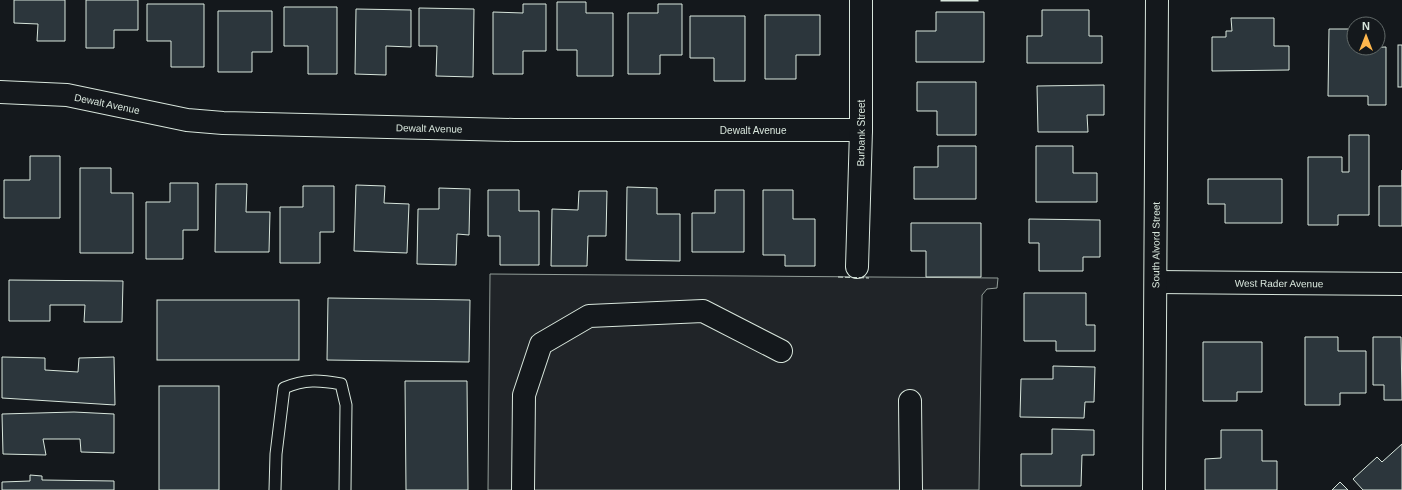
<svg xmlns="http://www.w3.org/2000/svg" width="1402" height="490" viewBox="0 0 1402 490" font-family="Helvetica,sans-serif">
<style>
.green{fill:#202428;stroke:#939e99}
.building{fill:#2c363c;stroke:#d8e6dc}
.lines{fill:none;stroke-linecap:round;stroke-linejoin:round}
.lane-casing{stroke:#d8e6dc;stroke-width:13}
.street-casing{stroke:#d8e6dc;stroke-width:24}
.lane{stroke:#14181c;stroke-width:11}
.street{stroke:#14181c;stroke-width:22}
.fence{stroke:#d8e6dc;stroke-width:1;stroke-dasharray:5 2;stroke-linecap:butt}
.labels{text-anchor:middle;stroke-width:3;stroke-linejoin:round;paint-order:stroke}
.street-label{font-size:10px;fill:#d8e6dc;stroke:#14181c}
</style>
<rect width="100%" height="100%" fill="#14181c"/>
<!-- green -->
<polygon class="green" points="490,274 998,278 997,288 987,289 982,295 979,490 488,490"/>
<!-- building -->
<g class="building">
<polygon points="14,0 65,0 65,41 37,41 38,24 14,23"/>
<polygon points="86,0 138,0 138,30 114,30 114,48 86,48"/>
<rect x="941" y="0" width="37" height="1"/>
<polygon points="557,2 586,2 586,13 613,13 613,76 577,76 577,50 557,50"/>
<polygon points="147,4 204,4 204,67 171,67 171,41 147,41"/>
<polygon points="523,4 546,4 546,51 523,51 523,74 493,74 493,12 523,13"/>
<polygon points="658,4 682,4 682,55 660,55 660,74 628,74 628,13 658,13"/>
<polygon points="284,7 337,7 337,74 308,74 308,46 284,46"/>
<polygon points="419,8 474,9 473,77 436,76 437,46 419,46"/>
<polygon points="356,9 411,10 411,47 386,46 386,75 355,74"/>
<polygon points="1042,10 1089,10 1089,36 1102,36 1102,63 1027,63 1027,36 1042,36"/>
<polygon points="218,11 272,11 272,52 252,52 252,72 218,72"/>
<polygon points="936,12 984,12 984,62 916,62 916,31 936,31"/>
<polygon points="765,15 820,15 820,55 796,55 796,79 765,79"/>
<polygon points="690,16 745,16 745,81 714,81 714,58 690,58"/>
<polygon points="1231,18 1274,18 1274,46 1289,46 1289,70 1212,71 1212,37 1226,37 1226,31 1232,31"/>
<polygon points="1329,29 1354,29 1354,48 1386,47 1386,105 1368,105 1368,96 1328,96"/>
<rect x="1398" y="45" width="4" height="42"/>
<polygon points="917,82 976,82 976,135 937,135 937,111 917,111"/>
<polygon points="1104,85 1104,115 1087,115 1088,132 1038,132 1037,86"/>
<polygon points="1349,135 1369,135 1369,215 1338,215 1338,225 1308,225 1308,157 1342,157 1342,172 1349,172"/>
<polygon points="938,146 976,146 976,199 914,199 914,167 938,167"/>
<polygon points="1036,146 1073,146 1073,173 1097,173 1097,202 1036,202"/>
<polygon points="30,156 60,156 60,218 4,218 4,180 30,180"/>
<polygon points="80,168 111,168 111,193 133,193 133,253 80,253"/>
<polygon points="1402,170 1402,226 1379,226 1379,186 1402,186"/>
<polygon points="1208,179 1282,179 1282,223 1225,223 1225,204 1208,204"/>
<polygon points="170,183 198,183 198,230 183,230 183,259 146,259 146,202 170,202"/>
<polygon points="216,184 247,184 246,212 270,212 269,252 215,252"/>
<polygon points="356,185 385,186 384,203 409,204 407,253 354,251"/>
<polygon points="303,186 334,186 334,232 320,232 320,263 280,263 280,207 303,207"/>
<polygon points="627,187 657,188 657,214 680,214 680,261 626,260"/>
<polygon points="439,188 470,189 469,235 457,234 456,265 417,264 418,209 439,209"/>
<polygon points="488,190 519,190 519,211 539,211 539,265 500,265 500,236 488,236"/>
<polygon points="715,190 744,190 744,252 692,252 692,213 715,213"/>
<polygon points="763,190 793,190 793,219 815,219 815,266 785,266 785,255 763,255"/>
<polygon points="579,191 607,191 606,236 588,236 587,266 551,266 552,209 578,210"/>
<polygon points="1029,219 1100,220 1100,257 1083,257 1083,271 1039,271 1039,243 1029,243"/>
<polygon points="911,223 981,223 981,277 926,277 926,251 911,251"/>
<polygon points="9,280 123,281 122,322 84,322 85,305 50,305 50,321 9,321"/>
<polygon points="1024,293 1086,293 1086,325 1095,325 1095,351 1056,351 1056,341 1024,341"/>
<polygon points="328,298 470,300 469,362 327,360"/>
<rect x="157" y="300" width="142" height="60"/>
<polygon points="1305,337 1338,337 1338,351 1366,351 1366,393 1340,393 1340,405 1305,405"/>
<polygon points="1373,337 1401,337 1402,400 1384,400 1384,385 1373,385"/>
<polygon points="1203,342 1262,342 1262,392 1237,392 1237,401 1203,401"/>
<polygon points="2,357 45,358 45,370 78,372 79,358 114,357 115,405 2,398"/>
<polygon points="1053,366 1095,367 1094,402 1085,402 1084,418 1020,417 1021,379 1053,379"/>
<polygon points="405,381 467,381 468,490 406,490"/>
<rect x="159" y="386" width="60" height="104"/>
<polygon points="74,412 114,414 114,453 81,452 80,439 43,439 46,455 3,454 2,414"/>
<polygon points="1052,429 1094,430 1094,455 1082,455 1081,486 1021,486 1021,454 1052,454"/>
<polygon points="1221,430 1262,430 1262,461 1277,461 1277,490 1205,490 1205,459 1221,458"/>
<polygon points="1402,444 1402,490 1363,490 1353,479 1377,457 1382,462"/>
<polygon points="30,475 42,476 42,480 114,481 114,490 2,490 2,482 30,481"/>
<polygon points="1340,482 1348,490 1332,490"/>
</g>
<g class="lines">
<!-- lane casing -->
<g class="lane-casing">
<path id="lane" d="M275,490L276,454L284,388C305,379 319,380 341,384L346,405L345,490"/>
</g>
<!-- street casing -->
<g class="street-casing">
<g id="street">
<path id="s1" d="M0,92L67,95L187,120L223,123L514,130H861"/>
<path id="s2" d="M857,267L861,130V0"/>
<path id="s3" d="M1157,282L1402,284"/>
<polyline points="910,401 911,490"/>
<polyline points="523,490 524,395 541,344 589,316 703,311 781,351"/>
<path id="s4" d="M1154,490L1157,0"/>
</g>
</g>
<!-- lane -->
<use href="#lane" class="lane"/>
<!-- street -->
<use href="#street" class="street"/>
<!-- fence -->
<polyline class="fence" points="838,277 869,278"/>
</g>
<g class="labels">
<!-- street labels -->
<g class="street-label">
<text dy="4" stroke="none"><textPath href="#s1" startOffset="108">Dewalt Avenue</textPath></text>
<text dy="4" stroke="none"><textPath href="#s1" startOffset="432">Dewalt Avenue</textPath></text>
<text dy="4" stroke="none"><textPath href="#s1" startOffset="756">Dewalt Avenue</textPath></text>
<text dy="4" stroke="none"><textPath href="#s2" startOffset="134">Burbank Street</textPath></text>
<text dy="4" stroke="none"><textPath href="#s4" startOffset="245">South Alvord Street</textPath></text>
<text dy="4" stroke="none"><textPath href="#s3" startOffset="122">West Rader Avenue</textPath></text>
</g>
</g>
<!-- north arrow -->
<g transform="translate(1366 36)"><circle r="19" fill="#14181c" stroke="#626a69"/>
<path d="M0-3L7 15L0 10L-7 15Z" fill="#ffb74d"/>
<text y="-6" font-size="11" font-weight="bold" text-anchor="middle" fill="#d8e6dc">N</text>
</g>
</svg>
